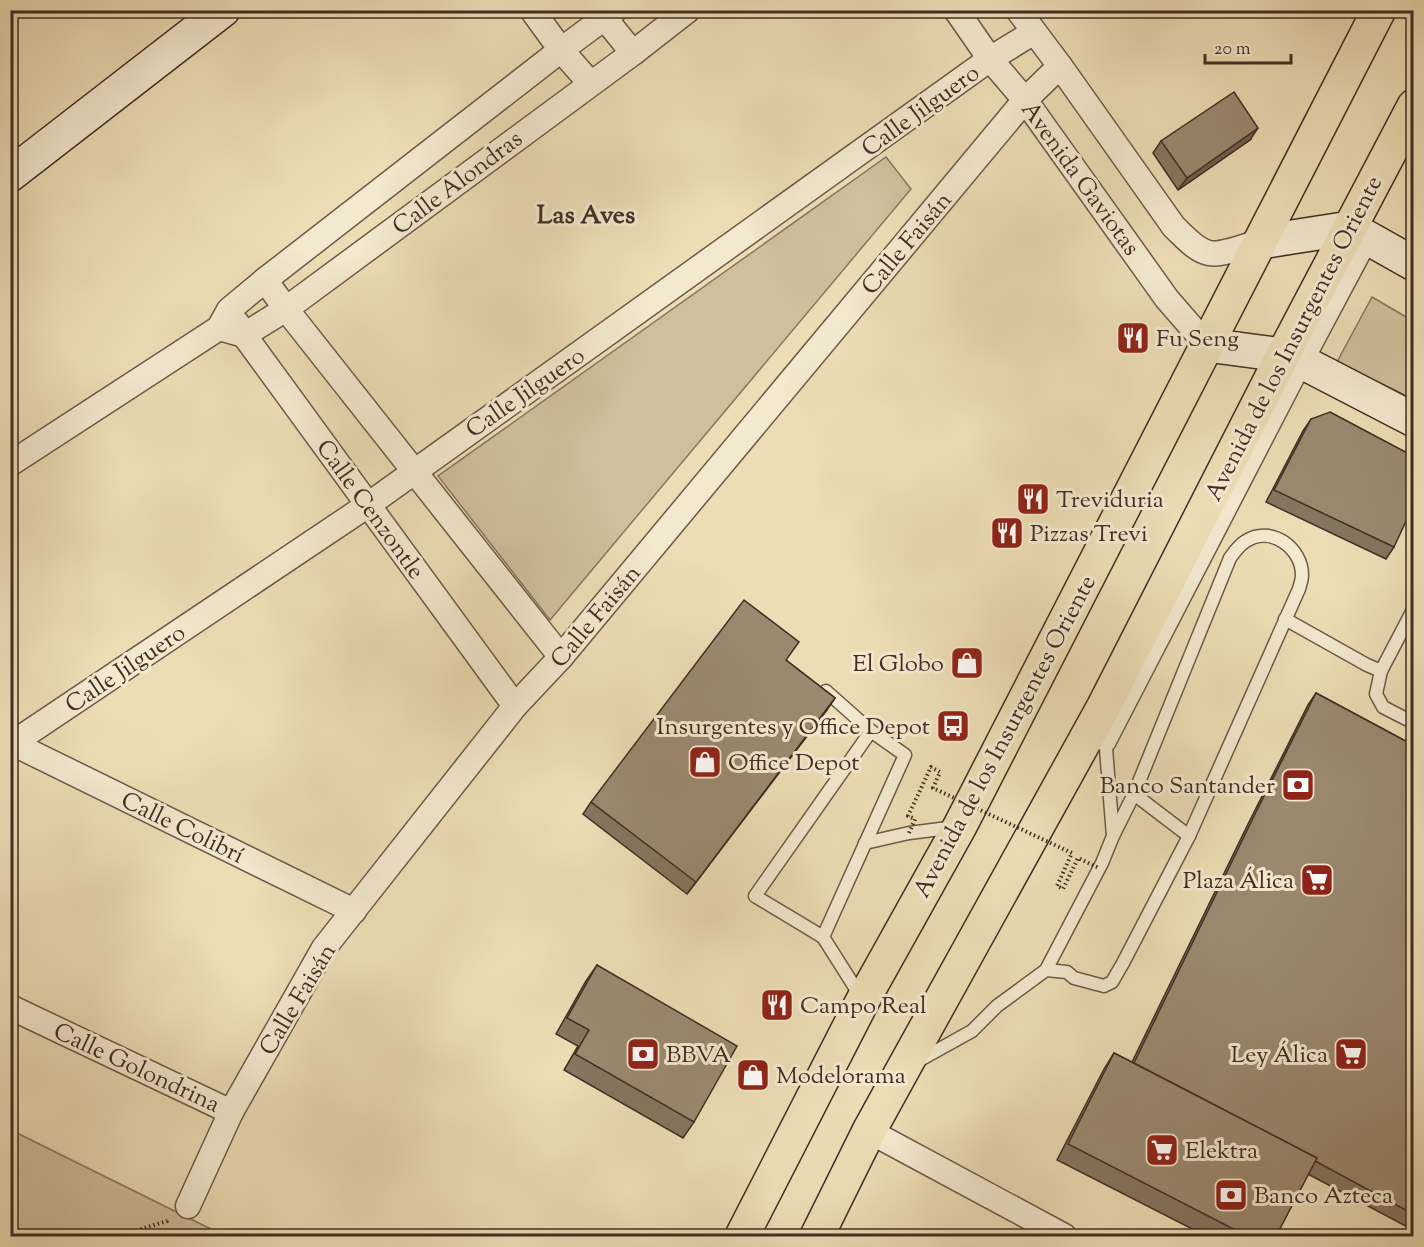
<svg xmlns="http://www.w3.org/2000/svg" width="1424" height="1247" viewBox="0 0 1424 1247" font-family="'Sorts Mill Goudy',serif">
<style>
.green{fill:#d0bf9d;stroke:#897661;stroke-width:1.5}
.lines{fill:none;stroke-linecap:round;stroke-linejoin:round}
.service-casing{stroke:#6d5949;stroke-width:15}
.pedestrian-casing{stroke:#6d5949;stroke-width:21}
.minor-casing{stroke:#6d5949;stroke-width:27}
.secondary-casing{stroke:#422d25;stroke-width:36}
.trunk-casing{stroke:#422d25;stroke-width:36}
.path{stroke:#422d25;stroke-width:4;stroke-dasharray:1.5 3;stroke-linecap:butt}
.service{stroke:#f3e9cf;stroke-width:12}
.pedestrian{stroke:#f3e9cf;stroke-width:18}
.minor{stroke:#f3e9cf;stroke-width:24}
.secondary{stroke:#f3e9cf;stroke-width:33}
.trunk{stroke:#edddb5;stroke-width:33}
.path-bridge{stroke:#422d25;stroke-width:4;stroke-dasharray:1.5 3;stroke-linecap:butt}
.wall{fill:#857660;stroke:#422d25;stroke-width:1.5}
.shaded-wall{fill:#6c604e;stroke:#422d25;stroke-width:1.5}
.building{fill:#9b8970;stroke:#422d25;stroke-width:1.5}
.labels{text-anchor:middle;stroke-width:6;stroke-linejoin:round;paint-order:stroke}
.street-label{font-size:24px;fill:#422d25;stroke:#f3e9cf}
.poi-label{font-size:24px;fill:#422d25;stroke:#f3e9cf;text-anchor:start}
.neighbourhood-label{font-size:26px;font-weight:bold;fill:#422d25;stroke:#f3e9cf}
</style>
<rect width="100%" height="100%" fill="#edddb5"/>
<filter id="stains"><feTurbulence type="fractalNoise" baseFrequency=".00333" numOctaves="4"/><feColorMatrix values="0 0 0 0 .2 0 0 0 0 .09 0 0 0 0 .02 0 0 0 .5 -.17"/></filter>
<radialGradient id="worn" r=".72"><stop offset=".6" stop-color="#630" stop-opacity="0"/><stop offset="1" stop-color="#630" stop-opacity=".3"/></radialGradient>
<!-- green -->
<g class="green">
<polygon points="886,157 911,189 550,620 438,476"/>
<polygon points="1372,297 1413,321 1413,399 1337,362"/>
<polygon points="11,1130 225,1236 11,1236"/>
</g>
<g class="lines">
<!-- service casing -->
<g class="service-casing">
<g id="service">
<polyline points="1414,608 1381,671 1376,694 1383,707 1414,723"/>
<polyline points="1285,619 1367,665 1381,671"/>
<polyline points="826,691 871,731"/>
<polygon points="871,731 905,755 823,937 755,896"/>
<polyline points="1134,794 1189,836"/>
<polyline points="865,843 909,833 956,827"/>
<polyline points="823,937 861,997"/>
<path d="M1046,970L1067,972L1074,978L1104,986L1112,982L1123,963L1189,836L1299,589C1300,585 1302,580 1302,575C1302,548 1271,525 1246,541C1239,545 1235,551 1230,558L1134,794L1113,836"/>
<polyline points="918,1061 972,1031 997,1006 1046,970 1102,863 1113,836 1105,736"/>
</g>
</g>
<!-- pedestrian casing -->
<g class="pedestrian-casing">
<polyline id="pedestrian" points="1106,743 1295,378 1369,239"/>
</g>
<!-- minor casing -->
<g class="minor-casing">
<g id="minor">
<polyline points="532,10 561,50 590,83"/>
<polyline points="598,10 633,53"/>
<polyline points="956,10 990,59 1025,100 1167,299 1207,345"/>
<path d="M1018,10L1060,66L1174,227C1184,236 1195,250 1209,253C1222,256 1247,245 1260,242"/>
<polyline points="265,280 286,309 561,657"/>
<polyline points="237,323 244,335 515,706"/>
<polyline points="219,328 244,335 286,309 633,53 688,10"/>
<polyline points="10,464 219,328 229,310 265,280 561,50 615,10"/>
<polyline points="12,743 354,911"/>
<polyline points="10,745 368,505 990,59 1034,32"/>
<polyline points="10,1007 231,1112"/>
<polyline points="869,1131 1064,1236"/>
<polyline points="188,1206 231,1112 324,948 515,706 561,657 1025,100 1060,66"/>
</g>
</g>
<!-- secondary casing -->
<g class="secondary-casing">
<g id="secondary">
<polyline points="10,175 223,10"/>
<polyline points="1260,242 1350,228 1414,264"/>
<polyline points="1207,345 1283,355 1304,363 1414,420"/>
</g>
</g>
<!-- trunk casing -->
<g class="trunk-casing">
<g id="trunk">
<polyline points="742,1236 863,1000 960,826 1379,10"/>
<polyline points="817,1236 869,1131 902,1071 1104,706 1283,355 1414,106"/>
</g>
</g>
<!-- path -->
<polyline class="path" points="119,1236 167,1221 168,1219"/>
<!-- service -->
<use href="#service" class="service"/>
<!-- pedestrian -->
<use href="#pedestrian" class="pedestrian"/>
<!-- minor -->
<use href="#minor" class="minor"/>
<!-- secondary -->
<use href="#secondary" class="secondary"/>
<!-- trunk -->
<use href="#trunk" class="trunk"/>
<!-- path-bridge -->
<polyline class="path-bridge" points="909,833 915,819 908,816 931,767 940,772 933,788 1072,853 1057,886 1063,889 1078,858 1099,868"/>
</g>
<!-- wall -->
<g class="wall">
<polygon points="1250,140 1178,190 1153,153 1161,141"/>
<polygon points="1311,419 1394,547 1386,559 1266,502 1303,431"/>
<polygon points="786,660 835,698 687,894 583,814 591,802"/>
<polygon points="1316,693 1413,745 1413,1230 1308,1174 1276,1236 1206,1236 1057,1160 1104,1069 1114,1053 1132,1062 1248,824 1308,705"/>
<polygon points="597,965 694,1122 683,1138 564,1070 578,1046 556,1034 586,981"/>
</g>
<!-- shaded-wall -->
<g class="shaded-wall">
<polygon points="1258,128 1250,140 1178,190 1187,178"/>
<polygon points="835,698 827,710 687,894 696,882"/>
</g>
<!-- building -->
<g class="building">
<polygon points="1234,92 1258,128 1187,178 1161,141"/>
<polygon points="1330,412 1413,456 1413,506 1394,547 1274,490 1311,419"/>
<polygon points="744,600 799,642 786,660 835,698 696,882 591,802"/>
<polygon points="1316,693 1413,745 1413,1214 1315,1161 1317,1158 1134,1063 1256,812"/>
<polygon points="597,965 737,1046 694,1122 575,1054 589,1030 567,1018"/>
<polygon points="1114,1053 1317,1158 1276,1236 1247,1236 1068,1144"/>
</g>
<!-- icons -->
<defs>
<g id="restaurant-square" transform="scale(1.725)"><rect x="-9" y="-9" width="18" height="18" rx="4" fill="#8f2418" stroke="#f3e9cf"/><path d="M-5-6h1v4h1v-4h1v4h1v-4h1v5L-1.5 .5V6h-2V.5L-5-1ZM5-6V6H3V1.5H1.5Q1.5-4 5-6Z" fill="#fff"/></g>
<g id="shop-square" transform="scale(1.725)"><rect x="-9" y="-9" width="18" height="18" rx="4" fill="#8f2418" stroke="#f3e9cf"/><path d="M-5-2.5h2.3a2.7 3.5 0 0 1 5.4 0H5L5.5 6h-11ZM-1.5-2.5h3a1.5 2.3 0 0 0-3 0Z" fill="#fff"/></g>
<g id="bus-square" transform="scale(1.725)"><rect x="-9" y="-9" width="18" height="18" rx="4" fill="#8f2418" stroke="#f3e9cf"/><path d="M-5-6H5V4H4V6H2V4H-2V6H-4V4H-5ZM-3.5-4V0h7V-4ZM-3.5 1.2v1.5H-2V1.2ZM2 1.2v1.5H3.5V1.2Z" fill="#fff"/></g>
<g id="bank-square" transform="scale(1.725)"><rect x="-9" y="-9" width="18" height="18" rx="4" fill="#8f2418" stroke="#f3e9cf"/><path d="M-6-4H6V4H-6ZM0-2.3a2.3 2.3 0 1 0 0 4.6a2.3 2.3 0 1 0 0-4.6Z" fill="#fff"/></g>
<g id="supermarket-square" transform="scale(1.725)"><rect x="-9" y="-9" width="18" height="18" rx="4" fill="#8f2418" stroke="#f3e9cf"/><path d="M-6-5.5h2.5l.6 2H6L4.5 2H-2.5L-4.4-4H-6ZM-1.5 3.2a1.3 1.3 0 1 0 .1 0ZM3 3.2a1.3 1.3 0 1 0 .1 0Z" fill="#fff"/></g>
</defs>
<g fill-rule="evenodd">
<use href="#restaurant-square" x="1133" y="338"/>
<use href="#restaurant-square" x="1033" y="499"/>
<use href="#restaurant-square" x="1007" y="533"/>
<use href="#shop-square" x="967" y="663"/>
<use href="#bus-square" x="953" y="726"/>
<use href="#shop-square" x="705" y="762"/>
<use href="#bank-square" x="1298" y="785"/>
<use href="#supermarket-square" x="1317" y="880"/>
<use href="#restaurant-square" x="777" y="1005"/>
<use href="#bank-square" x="643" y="1054"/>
<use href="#supermarket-square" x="1351" y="1054"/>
<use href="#shop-square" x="753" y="1075"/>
<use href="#supermarket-square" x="1162" y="1150"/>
<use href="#bank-square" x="1231" y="1195"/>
</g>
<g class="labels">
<!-- street labels -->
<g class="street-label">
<text transform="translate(920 110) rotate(-36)" y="8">Calle Jilguero</text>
<text transform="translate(1081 178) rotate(54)" y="8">Avenida Gaviotas</text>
<text transform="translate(457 182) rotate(-37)" y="8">Calle Alondras</text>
<text transform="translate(906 243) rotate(-50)" y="8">Calle Faisán</text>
<text transform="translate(1293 338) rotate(-63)" y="8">Avenida de los Insurgentes Oriente</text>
<text transform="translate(525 392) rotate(-35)" y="8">Calle Jilguero</text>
<text transform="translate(371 509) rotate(54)" y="8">Calle Cenzontle</text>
<text transform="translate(595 616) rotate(-50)" y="8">Calle Faisán</text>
<text transform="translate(125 668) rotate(-34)" y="8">Calle Jilguero</text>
<text transform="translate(1004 736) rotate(-62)" y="8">Avenida de los Insurgentes Oriente</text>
<text transform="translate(183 827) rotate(26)" y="8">Calle Colibrí</text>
<text transform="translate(297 999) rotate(-59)" y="8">Calle Faisán</text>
<text transform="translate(137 1067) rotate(25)" y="8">Calle Golondrina</text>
</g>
<!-- poi labels -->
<g class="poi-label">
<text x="1156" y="346">Fu Seng</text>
<text x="1056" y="507">Treviduria</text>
<text x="1030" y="541">Pizzas Trevi</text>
<text x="944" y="671" text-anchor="end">El Globo</text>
<text x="930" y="734" text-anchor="end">Insurgentes y Office Depot</text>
<text x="728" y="770">Office Depot</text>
<text x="1275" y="793" text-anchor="end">Banco Santander</text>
<text x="1294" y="888" text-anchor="end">Plaza Álica</text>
<text x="800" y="1013">Campo Real</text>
<text x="666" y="1062">BBVA</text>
<text x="1328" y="1062" text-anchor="end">Ley Álica</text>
<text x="776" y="1083">Modelorama</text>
<text x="1185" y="1158">Elektra</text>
<text x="1254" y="1203">Banco Azteca</text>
</g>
<!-- neighbourhood labels -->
<g class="neighbourhood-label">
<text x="586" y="223">Las Aves</text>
</g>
</g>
<!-- margin -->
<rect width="1424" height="1247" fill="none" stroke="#edddb5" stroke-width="36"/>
<rect x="12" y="12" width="1400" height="1223" fill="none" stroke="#422d25" stroke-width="3"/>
<rect x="18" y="18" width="1388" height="1211" fill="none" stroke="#422d25" stroke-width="1.5"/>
<!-- scale -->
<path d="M1205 54v9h86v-9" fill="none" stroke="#422d25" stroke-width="3"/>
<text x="1214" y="54" font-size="18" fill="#422d25" stroke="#f3e9cf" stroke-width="4.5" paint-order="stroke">20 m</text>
<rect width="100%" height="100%" filter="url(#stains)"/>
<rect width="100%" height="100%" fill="url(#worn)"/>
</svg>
